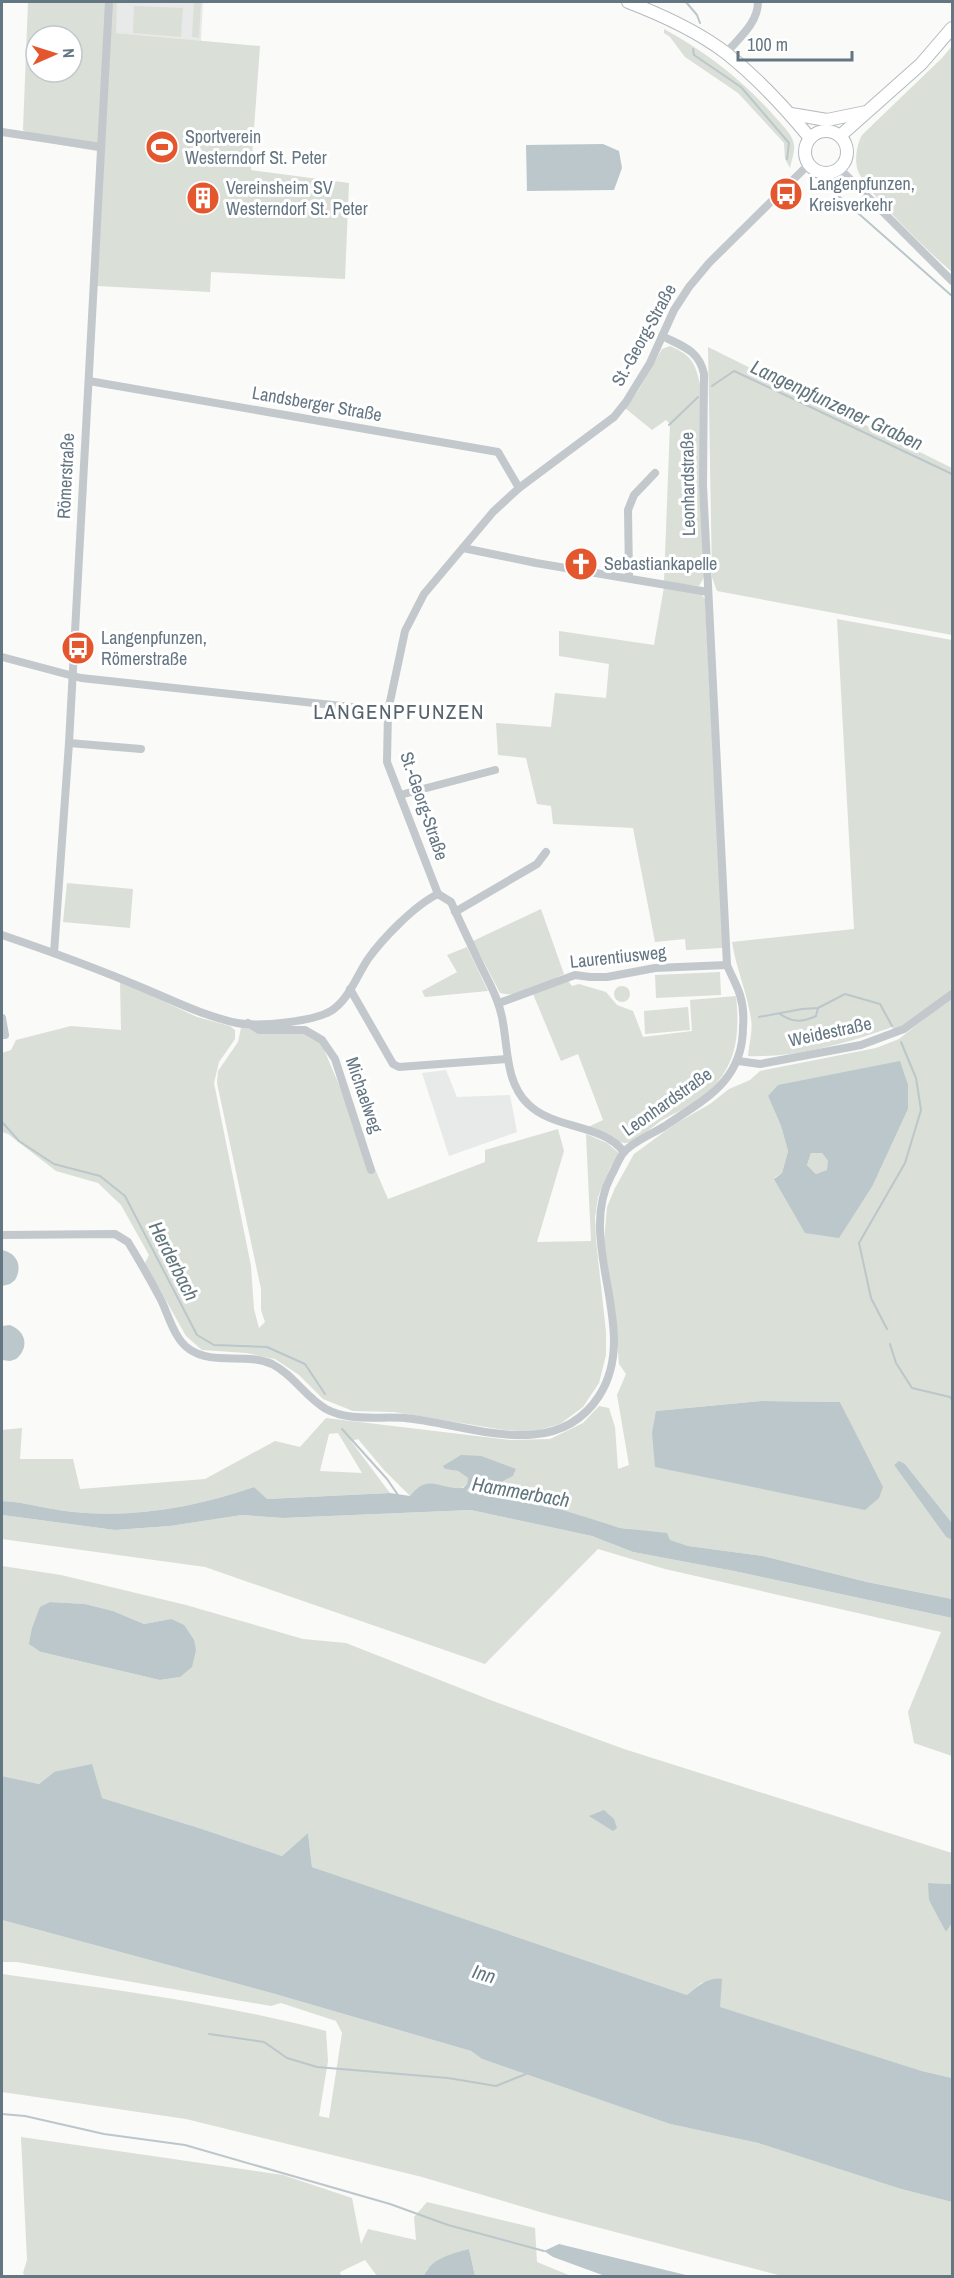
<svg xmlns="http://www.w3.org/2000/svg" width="954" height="2278" viewBox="0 0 954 2278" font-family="'Archivo Narrow',sans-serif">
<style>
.built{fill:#e8e9e9}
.green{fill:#dadfd7;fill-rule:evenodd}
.water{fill:#bbc7cb;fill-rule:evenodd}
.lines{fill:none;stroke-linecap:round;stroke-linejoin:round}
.stream{stroke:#bbc7cb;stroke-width:2}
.secondary-casing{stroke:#b3babf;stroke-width:14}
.minor{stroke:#c3c8cc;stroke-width:8}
.secondary{stroke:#fff;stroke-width:12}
.labels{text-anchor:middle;stroke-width:6;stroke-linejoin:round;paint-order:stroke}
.poi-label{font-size:18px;fill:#657683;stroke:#fff;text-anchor:start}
.street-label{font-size:18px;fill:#657683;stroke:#fff}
.water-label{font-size:20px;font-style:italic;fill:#60757c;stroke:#fff}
.quarter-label{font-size:21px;letter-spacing:1.5px;fill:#57646e;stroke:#fff}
</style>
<rect width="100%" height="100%" fill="#fafaf8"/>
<!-- built -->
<g class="built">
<polygon points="117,2 203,2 201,41 115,33"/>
<polygon points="446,1070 457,1097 510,1095 517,1132 449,1156 422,1073"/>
</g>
<!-- green -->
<g class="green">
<path d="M28,2H117L116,33L260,46L251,170L349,183L345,279L211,272L210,292L97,286L102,152L39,141L23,130ZM36,36H72V72H36Z"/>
<polygon points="194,2 201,2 199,38 192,37"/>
<polygon points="134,6 183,8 181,37 133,33"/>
<path d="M664,29C706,52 745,82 776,118C783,126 793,135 794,145C795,152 791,162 790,168L785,159L784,143L738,93L685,57L670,37L664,33Z"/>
<path d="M952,46V272C933,256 865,191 858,171C854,160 857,144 862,135L942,58Z"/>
<path d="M670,346C691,355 695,362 700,384L704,577L699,586L664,582L670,424L666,420L652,430L625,408L638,391L662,349Z"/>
<polygon points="708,347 952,468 952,635 717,591 712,577"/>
<polygon points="664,587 700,593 705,599 723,948 721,948 686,950 685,939 655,942 633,828 553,824 551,806 537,804 526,758 498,755 496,723 551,727 555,693 606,698 609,664 559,656 559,631 654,645"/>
<path d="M837,619L952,640V989L914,1021L894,1032L892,1027C848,1043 795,1058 748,1056C749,1045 753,1030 751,1019C747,992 736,968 732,942L854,929Z"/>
<polygon points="67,883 133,889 130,928 63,922"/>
<path d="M541,909L564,974C544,983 522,999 500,993L473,941Z"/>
<polygon points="467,947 488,991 425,997 422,991 457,972 447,955"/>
<polygon points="720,972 721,995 656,998 655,975"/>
<polygon points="120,981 197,1017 230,1026 235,1030 235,1039 219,1062 214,1083 251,1266 254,1309 259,1328 265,1322 261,1310 261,1289 217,1083 218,1071 238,1042 241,1028 306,1031 319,1038 388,1199 485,1162 485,1150 558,1129 564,1151 537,1242 591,1241 586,1134 607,1143 619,1153 610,1168 598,1197 595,1217 596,1240 606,1332 606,1355 599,1383 583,1407 560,1424 532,1432 504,1430 394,1412 353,1411 323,1399 299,1375 275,1359 246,1353 202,1350 186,1336 145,1263 149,1255 121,1205 98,1183 56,1171 8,1134 2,1132 2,1053 11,1050 16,1040 71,1026 121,1030"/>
<path d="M566,982H569L572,986L579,984L606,992L617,1005L633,1011L643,1037L692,1031L690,1000L736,996C741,1044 734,1075 693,1104C684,1110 674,1113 664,1119C653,1125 639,1142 626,1143C614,1144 599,1132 588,1127L603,1120L578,1054L561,1061L533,994Z"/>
<circle cx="622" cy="994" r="8"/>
<path d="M952,997V1523L905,1464L894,1465L946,1537L952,1540V1599L867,1582L763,1556L688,1546L631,1529L620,1528L601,1523L563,1510L465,1491C473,1480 483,1481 494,1486L513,1476L516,1469H445L458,1471L468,1478L467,1484L460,1489L410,1496L384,1470L358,1439L351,1441L390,1493L266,1499L254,1487C197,1507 135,1518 74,1512C50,1510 26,1502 2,1501V1430L22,1428L20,1459H73L80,1489L205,1479L275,1441L300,1447L326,1418L511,1440L550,1439L583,1423L599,1406L609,1408L615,1427L618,1469L629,1465L617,1395L626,1374L619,1364L614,1305L604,1242L607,1207L615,1188L634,1154L675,1124L710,1104L729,1089L750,1080L760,1071L876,1048L899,1039ZM768,1096L908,1109L873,1185L774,1178L782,1173L788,1151L781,1126ZM761,1401L840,1402L882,1487L680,1471L656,1467V1411ZM338,1433L362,1473L320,1471L329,1434Z"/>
<polygon points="688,1007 690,1030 645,1034 644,1011"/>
<polygon points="811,1153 822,1153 828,1161 828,1170 816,1174 807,1165"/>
<polygon points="471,1510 592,1536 633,1552 734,1571 952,1618 952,1756 914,1743 908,1712 941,1632 665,1569 598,1549 485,1664 205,1567 2,1539 2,1515 115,1530 170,1526 242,1515 283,1518"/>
<path d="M2,1566L61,1575L186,1605L303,1639L346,1643L493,1701L624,1749L952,1853V1884L928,1883L946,1932L952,1923V2078L922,2071L719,2007L721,1979L701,1983L687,1995L312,1867L308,1833L282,1856L199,1828L102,1798L54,1772L39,1784L2,1776ZM50,1602L85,1604L113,1611L144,1624L171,1619L180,1677L160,1680L41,1652Z"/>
<path d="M2,1920L275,1994L471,2051L482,2059L670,2124L758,2143L901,2189L952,2202V2276H782L547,2214L422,2177L186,2119L2,2092V1974C110,1989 220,2003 326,2031L328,2061L319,2116L329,2118L342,2033L336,2021L281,2003L271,2006L17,1962H2Z"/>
<polygon points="21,2137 283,2175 352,2198 361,2244 368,2229 416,2240 414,2217 427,2202 535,2228 537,2262 571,2276 475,2276 469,2249 427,2269 424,2276 377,2276 365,2260 340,2272 341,2276 25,2276 23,2273 27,2260"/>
</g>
<!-- water -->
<g class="water">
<polygon points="603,144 619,151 622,168 614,190 527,191 526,145"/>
<path d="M900,1061L908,1085V1109L873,1185L839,1238L805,1233L774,1179L782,1173L788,1151L781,1126L768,1096L778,1085ZM811,1153H822L828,1161L827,1170L816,1174L807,1165Z"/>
<path d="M2,1250C17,1253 23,1266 15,1280L10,1284L2,1286Z"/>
<path d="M10,1325C27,1332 29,1348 16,1359L10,1361L2,1360V1326Z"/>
<polygon points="761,1401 840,1402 883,1487 879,1498 865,1510 655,1467 652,1433 656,1411"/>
<path d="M461,1455L481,1456L516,1469L513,1476L494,1486L485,1482L472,1484L466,1491L563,1510L620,1528L667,1533L670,1540L688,1546L763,1556L867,1582L952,1599V1618L734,1571L633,1552L592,1536L471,1510L283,1518L242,1515L170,1526L115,1530L2,1515V1501C26,1502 50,1510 74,1512C135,1518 197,1507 254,1487L267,1499L390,1493L410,1496C429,1472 439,1490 463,1488L467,1484L468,1478L458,1471L445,1469L443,1466Z"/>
<polygon points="899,1461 905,1464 952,1523 952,1540 946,1537 894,1465"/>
<polygon points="50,1602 85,1604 113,1611 144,1624 171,1619 184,1625 194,1640 196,1650 192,1667 180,1677 160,1680 41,1652 29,1644 32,1628 40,1607"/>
<path d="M92,1764L102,1798L199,1828L282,1856L308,1833L312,1867L687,1995C698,1986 707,1977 722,1979L720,2007L922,2071L952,2078V2202L901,2189L758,2143L670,2124L482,2059L471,2051L275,1994L2,1920V1776L39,1784L54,1772Z"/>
<polygon points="604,1810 614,1819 617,1828 613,1831 589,1816"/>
<polygon points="928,1883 952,1884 952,1923 946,1932 929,1900"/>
<polygon points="559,2244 690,2276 605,2276 553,2257 544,2251"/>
<path d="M469,2249L475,2276H424C431,2258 452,2254 469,2249Z"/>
</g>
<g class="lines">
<!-- stream -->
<g class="stream">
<polyline points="686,2 697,15 700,23"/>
<polyline points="693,49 694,55 741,87 789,143 787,159"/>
<polyline points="819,188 833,191 952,296"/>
<polyline points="712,386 734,371 952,474"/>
<polyline points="669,425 698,397"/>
<path d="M780,1014C792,1022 801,1023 816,1016L818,1008"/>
<polyline points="759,1017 802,1009 818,1008 845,994 880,1004 892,1026"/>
<polyline points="2,1122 19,1141 54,1164 100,1176 125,1196 197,1335 214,1345 267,1347 305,1364 325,1394"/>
<polyline points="887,1329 871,1298 859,1243 905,1163 921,1110 916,1078 901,1042"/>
<polyline points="890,1344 896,1363 912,1388 950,1397 952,1400"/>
<polyline points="342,1429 387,1479 398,1495"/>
<polyline points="209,2034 264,2042 287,2058 317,2067 448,2078 496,2086 526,2074"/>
<polyline points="2,2114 25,2116 104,2134 185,2145 390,2204 448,2225 544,2251"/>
</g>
<!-- secondary casing -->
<g class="secondary-casing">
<g id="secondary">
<path d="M628,2C662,15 697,31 726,53C755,76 787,110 810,138"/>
<polyline points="791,114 827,120 866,112"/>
<circle cx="826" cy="152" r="21"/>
<polyline points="840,136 921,64 952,28"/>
</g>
</g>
<!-- minor -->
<g class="minor">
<path d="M726,53C739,38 758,23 758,2"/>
<polyline points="2,132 101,147"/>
<polyline points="839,168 952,281"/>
<polyline points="89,381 498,452 519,488"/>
<polyline points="463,548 536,563 708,592"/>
<polyline points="629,577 628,510 634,495 655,473"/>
<polyline points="2,657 81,678 388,711"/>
<polyline points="69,743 141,749"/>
<polyline points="400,795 495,770"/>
<polyline points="438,894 387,762 388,711 405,631 424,594 493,512 519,488 614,417 626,402 650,363 674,310 689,287 709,263 809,164"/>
<path d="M438,894L451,902C460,922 470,943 480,964C489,983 500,1001 503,1023C508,1050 506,1083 528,1104C554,1130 602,1123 624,1152"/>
<polyline points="455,912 537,864 546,852"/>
<path d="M2,935C49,951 96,968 143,988C174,1001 204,1016 237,1023C258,1027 319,1022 335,1008C350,996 358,974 368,959C383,938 415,905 438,894"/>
<polyline points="54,953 69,743 109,2"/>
<polyline points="350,989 393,1064 399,1067 507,1059"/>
<polyline points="499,1003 575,975 590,977 607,977 655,968 727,965"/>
<polyline points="2,1018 5,1035"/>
<polyline points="248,1023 259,1030 305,1030 322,1040 335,1059 371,1170"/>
<polyline points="738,1061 760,1064 861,1045 904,1029 952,994"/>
<path d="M2,1235L115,1234L128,1242C139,1260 150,1279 160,1298C168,1313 174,1339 189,1349C213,1366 246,1352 272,1364C294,1375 305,1397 326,1409C350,1422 378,1416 405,1418C469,1424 555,1464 599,1396C642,1330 575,1244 611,1176C615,1169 619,1158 624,1152C634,1141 652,1134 665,1126C705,1099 743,1081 743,1027C744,1016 743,1005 740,995C737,985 731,975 727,965L703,485L704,374C699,350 682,346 662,336"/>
</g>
<!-- secondary -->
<use href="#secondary" class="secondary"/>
</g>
<!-- icons -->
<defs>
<g id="stadium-disc" transform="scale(1.725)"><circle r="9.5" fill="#e4572e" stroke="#fff"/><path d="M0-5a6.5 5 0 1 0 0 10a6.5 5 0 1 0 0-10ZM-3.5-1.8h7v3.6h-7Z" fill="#fff"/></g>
<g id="bus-disc" transform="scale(1.725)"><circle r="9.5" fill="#e4572e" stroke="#fff"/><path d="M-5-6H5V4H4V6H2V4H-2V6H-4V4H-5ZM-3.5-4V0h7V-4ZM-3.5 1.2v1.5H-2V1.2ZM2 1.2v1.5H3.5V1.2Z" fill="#fff"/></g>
<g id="building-disc" transform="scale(1.725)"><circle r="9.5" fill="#e4572e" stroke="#fff"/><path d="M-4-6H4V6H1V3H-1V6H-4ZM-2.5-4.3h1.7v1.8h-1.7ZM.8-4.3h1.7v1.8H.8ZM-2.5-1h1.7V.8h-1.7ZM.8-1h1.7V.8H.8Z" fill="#fff"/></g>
<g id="church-disc" transform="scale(1.725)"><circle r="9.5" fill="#e4572e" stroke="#fff"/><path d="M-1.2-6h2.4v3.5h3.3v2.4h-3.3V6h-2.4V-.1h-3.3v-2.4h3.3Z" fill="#fff"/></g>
</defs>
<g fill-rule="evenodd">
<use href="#stadium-disc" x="162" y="147"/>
<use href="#bus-disc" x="786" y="194"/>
<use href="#building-disc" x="203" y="198"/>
<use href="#church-disc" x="581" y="564"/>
<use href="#bus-disc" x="78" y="648"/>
</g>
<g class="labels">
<!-- poi labels -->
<g class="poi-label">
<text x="185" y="143">Sportverein<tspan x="185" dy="21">Westerndorf St. Peter</tspan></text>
<text x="809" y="190">Langenpfunzen,<tspan x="809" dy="21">Kreisverkehr</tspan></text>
<text x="226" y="194">Vereinsheim SV<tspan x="226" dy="21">Westerndorf St. Peter</tspan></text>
<text x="604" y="570">Sebastiankapelle</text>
<text x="101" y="644">Langenpfunzen,<tspan x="101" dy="21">Römerstraße</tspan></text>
</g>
<!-- street labels -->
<g class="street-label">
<text transform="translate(644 335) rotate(-61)" y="6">St.-Georg-Straße</text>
<text transform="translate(317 404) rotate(10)" y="6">Landsberger Straße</text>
<text transform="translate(66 476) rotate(-87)" y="6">Römerstraße</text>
<text transform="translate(688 484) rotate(-91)" y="6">Leonhardstraße</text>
<text transform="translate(424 806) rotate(71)" y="6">St.-Georg-Straße</text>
<text transform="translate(618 957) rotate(-6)" y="6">Laurentiusweg</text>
<text transform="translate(830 1032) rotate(-12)" y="6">Weidestraße</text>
<text transform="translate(364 1095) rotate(71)" y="6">Michaelweg</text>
<text transform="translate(667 1102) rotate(-35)" y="6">Leonhardstraße</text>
</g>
<!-- water labels -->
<g class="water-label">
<text transform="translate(837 405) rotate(25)" y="7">Langenpfunzener Graben</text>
<text transform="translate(174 1261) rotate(63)" y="7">Herderbach</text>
<text transform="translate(521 1492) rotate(10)" y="7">Hammerbach</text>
<text transform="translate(484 1974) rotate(17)" y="7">Inn</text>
</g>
<!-- quarter labels -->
<g class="quarter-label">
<text x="399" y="719">LANGENPFUNZEN</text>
</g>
</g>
<!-- border -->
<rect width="954" height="2278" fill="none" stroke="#657683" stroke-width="6"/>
<!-- north arrow -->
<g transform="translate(54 54) rotate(87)"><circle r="28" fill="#ffffff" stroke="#c1c8cd" stroke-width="1.5"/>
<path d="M0-4.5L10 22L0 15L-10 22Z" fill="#e4572e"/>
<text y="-9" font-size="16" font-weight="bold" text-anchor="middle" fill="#657683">N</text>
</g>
<!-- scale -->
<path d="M738 51v9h114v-9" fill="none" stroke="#657683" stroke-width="3"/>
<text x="747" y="51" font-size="18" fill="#657683" stroke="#ffffff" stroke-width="4.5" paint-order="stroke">100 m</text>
</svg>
